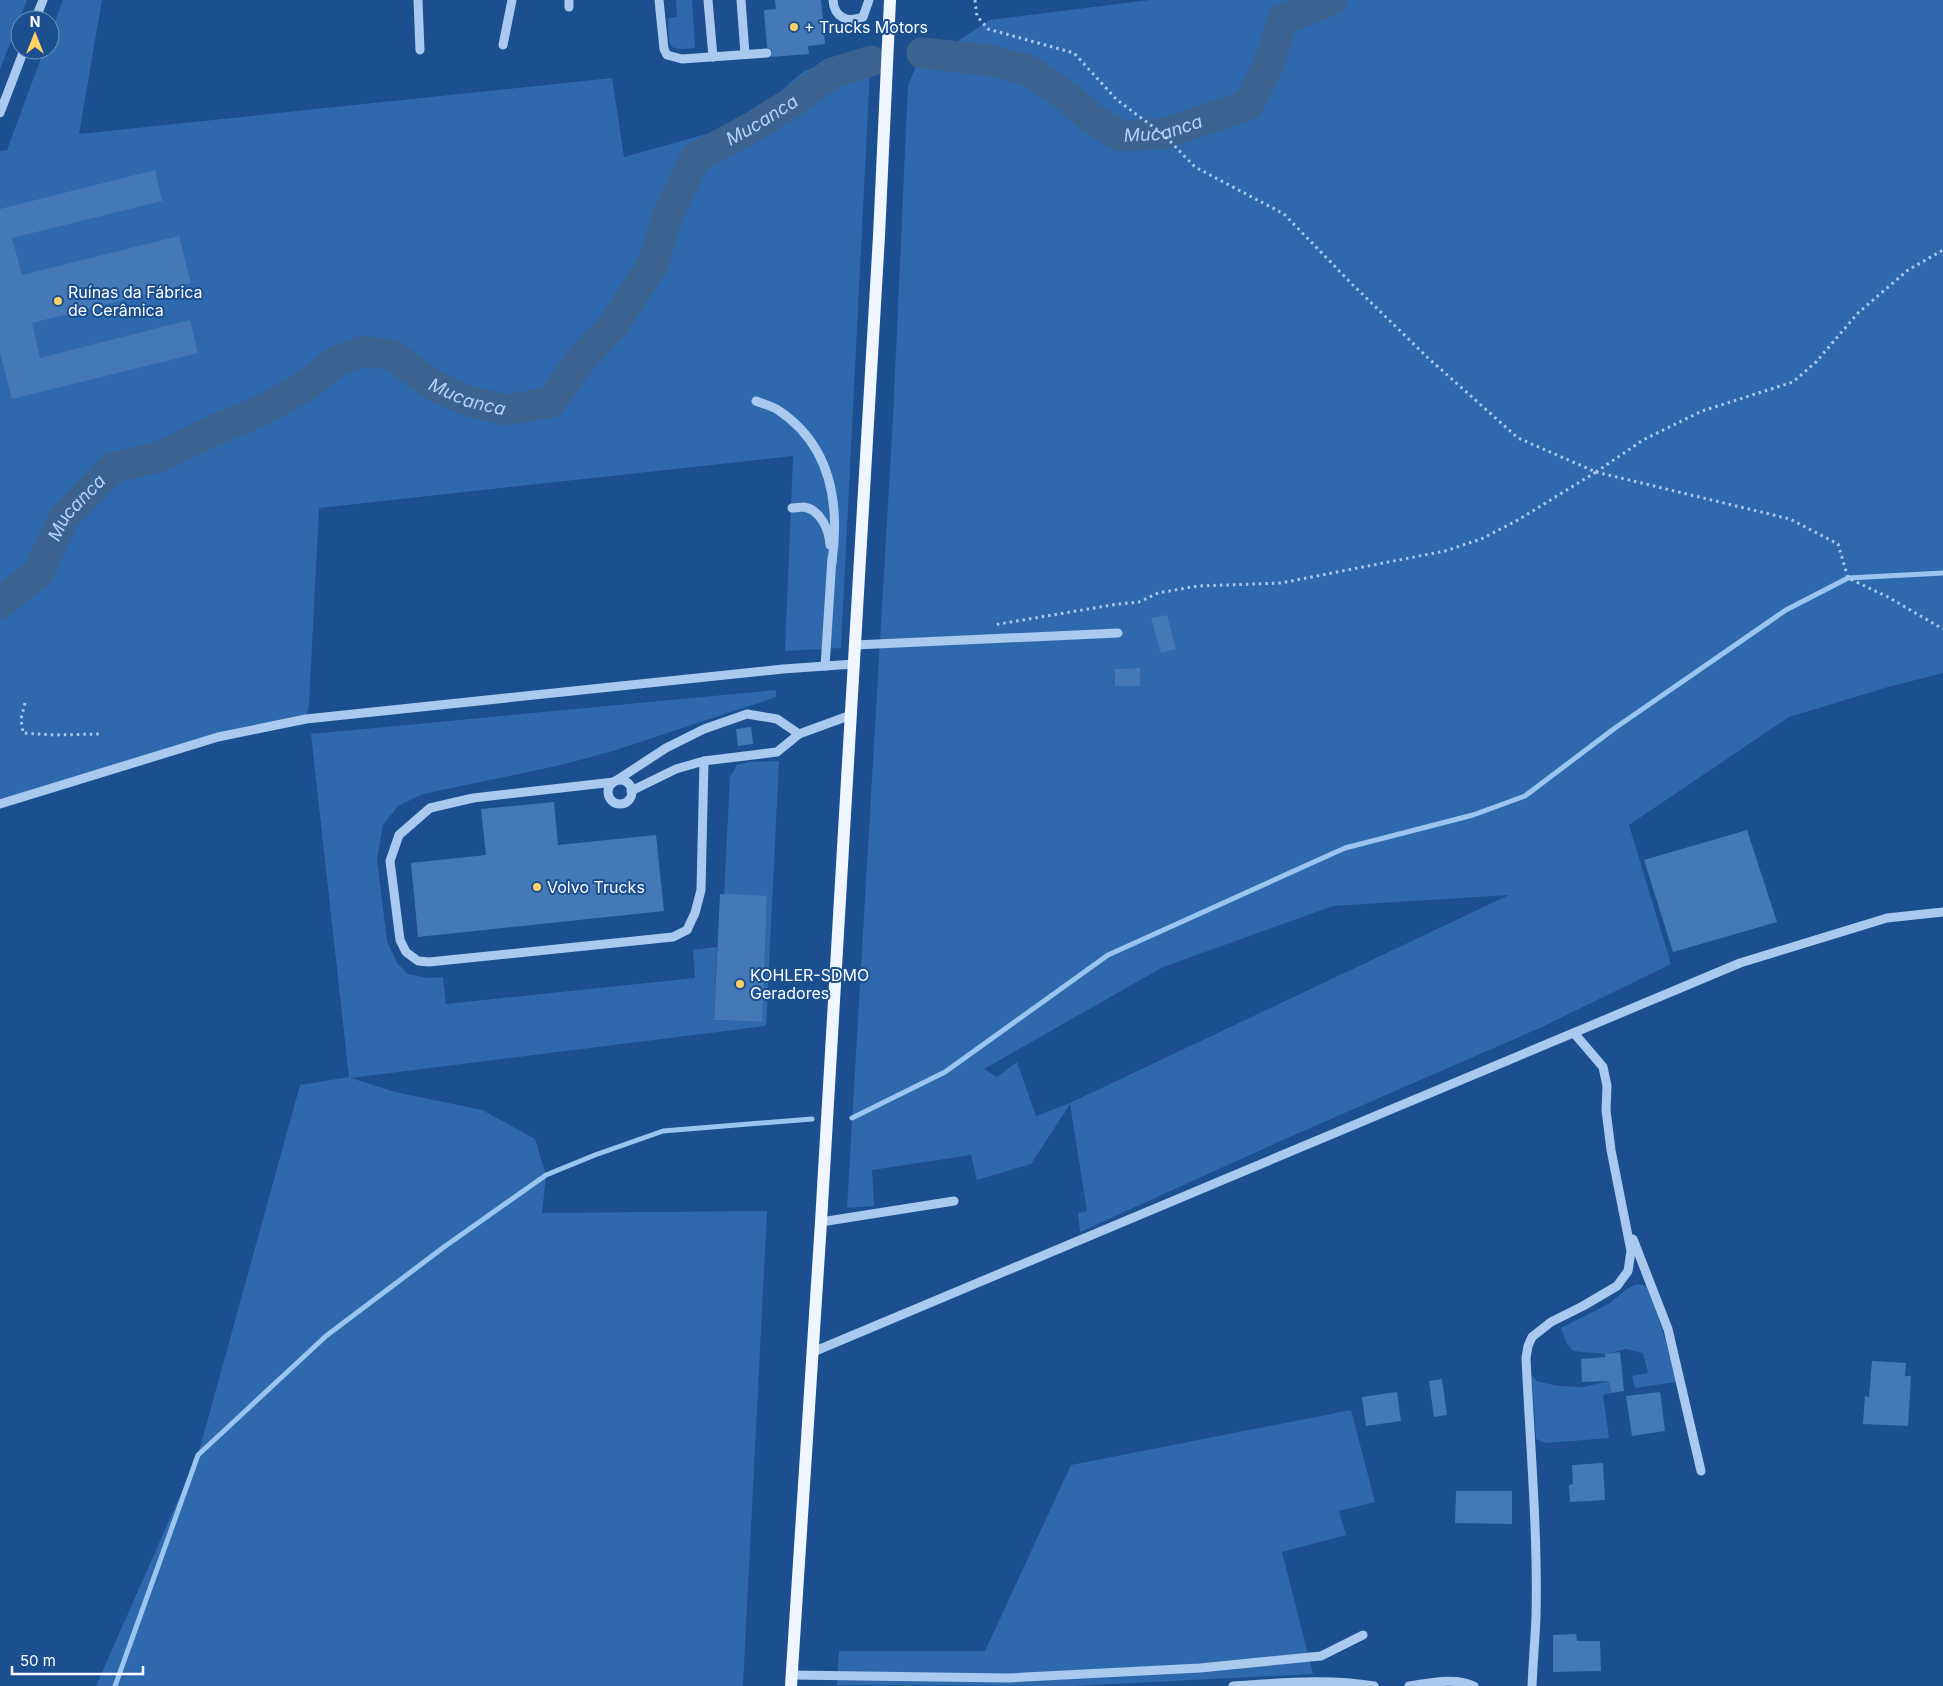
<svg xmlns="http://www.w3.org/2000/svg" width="1943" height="1686" viewBox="0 0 1943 1686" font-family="Inter,sans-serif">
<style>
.green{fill:#2e69ad;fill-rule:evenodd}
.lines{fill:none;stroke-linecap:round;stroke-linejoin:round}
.stream{stroke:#9cc4f0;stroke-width:5}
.river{stroke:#3c6290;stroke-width:31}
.building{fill:#4478b7}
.path{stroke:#a9c9ee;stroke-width:3;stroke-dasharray:2.5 4;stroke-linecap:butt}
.minor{stroke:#a9c9ee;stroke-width:9}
.major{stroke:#f0f6ff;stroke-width:12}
.poi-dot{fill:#ffd166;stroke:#1b4f8f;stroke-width:2}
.labels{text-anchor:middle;stroke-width:4;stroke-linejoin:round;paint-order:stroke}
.poi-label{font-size:16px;fill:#fff;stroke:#1b4f8f;text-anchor:start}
.water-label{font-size:18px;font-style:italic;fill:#b5d3f5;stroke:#1b4f8f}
</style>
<rect width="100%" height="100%" fill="#1b4f8f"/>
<!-- green -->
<g class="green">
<polygon points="0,0 27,0 0,69"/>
<polygon points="63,0 102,0 79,134 612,78 624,157 757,120 782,90 803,72 838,56 871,49 841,648 785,651 793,456 319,508 309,704 306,719 218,737 0,804 0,151 7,150 44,50 50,50 50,35"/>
<path d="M676,0H692L695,48C664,51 670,47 668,18L677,17Z"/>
<path d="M1150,0H1943V673L1888,687L1789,717L1629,825L1671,964L1542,1027L1285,1139L1080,1232L1078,1213L1087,1211L1070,1104L1031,1164L977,1180L971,1155L872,1170L874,1206L847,1208L893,418L908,85L922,53L953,44L990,20ZM1509,895L1070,1103L1036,1116L1017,1062L997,1077L984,1069L1163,967L1333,906Z"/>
<polygon points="776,690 776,697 613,751 557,766 423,794 398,806 383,825 377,859 387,941 397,963 408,974 427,978 443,977 446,1004 695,978 693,950 717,947 714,1020 761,1022 767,897 724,895 730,777 737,765 749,762 779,761 766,1026 351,1078 395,1092 482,1110 535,1139 546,1175 542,1213 767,1211 743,1686 96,1686 198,1455 300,1085 349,1077 311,734"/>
<path d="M1638,1284L1646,1286C1660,1317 1668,1349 1676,1382L1635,1388L1632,1376L1648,1373L1643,1353L1626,1349L1605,1354L1573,1351L1567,1344L1561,1328C1577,1320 1593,1312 1608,1304C1619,1297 1626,1287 1638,1284Z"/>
<polygon points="1532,1375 1536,1381 1558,1386 1583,1387 1609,1381 1611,1393 1603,1395 1609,1438 1546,1443 1536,1439"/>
<polygon points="1351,1410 1375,1502 1339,1511 1346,1535 1282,1552 1313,1674 1073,1686 837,1685 839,1651 985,1651 1071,1465"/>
</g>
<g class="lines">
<!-- stream -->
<g class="stream">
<polyline points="852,1118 945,1072 1108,955 1345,848 1473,815 1525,796 1615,728 1786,610 1848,578 1943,573"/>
<polyline points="115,1686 198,1455 326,1336 444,1247 546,1175 595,1155 663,1131 812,1119"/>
</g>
<!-- river -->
<g class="river">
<path id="s1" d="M922,53L987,60L1028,70L1068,97L1091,118L1120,136L1163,134L1248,105L1269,64L1283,19L1331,0"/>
<path id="s2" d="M0,603L38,573L64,517L112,468L159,457L217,429L263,410L307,385L335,362L363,351L393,355L431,384L468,401L507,410L551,402L582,358L613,326L653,264L668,214L695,158L751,128L791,103L832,73L871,61"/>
</g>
</g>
<!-- building -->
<g class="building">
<polygon points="775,0 821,0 825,44 808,46 809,54 771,57 772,50 767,47 764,10 776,9"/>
<polygon points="155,170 162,201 12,238 22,275 179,236 191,283 32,323 40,358 190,320 198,353 12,399 0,352 0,209"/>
<polygon points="1167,615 1176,649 1161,653 1151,618"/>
<polygon points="1140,668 1140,686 1115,686 1115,669"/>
<polygon points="751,727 753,744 738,746 736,729"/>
<polygon points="554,802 558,845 656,835 664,911 418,937 411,863 486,855 481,809"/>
<polygon points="1747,830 1777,922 1673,952 1644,860"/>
<polygon points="720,894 767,896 762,1022 714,1020"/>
<polygon points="1620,1352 1624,1391 1611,1393 1609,1381 1582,1382 1581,1359 1605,1357 1605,1354"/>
<polygon points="1872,1361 1906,1363 1905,1376 1911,1376 1908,1426 1863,1424 1865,1396 1869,1397"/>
<polygon points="1442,1379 1447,1415 1434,1417 1429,1381"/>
<polygon points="1397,1392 1401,1421 1366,1426 1362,1397"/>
<polygon points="1660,1392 1665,1431 1632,1436 1626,1396"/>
<polygon points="1603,1463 1605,1500 1570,1502 1569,1485 1573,1484 1572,1465"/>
<polygon points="1456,1491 1512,1491 1512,1524 1455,1523"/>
<polygon points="1576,1634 1577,1641 1600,1641 1601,1671 1553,1672 1553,1635"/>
</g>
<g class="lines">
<!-- path -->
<g class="path">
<polyline points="975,0 977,16 988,29 1074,53 1117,100 1163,134 1195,167 1284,214 1352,284 1427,357 1518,438 1596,472 1518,520 1481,539 1445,551 1281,583 1198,586 1158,593 1139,602 1118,604 993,625"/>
<polyline points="1596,472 1643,440 1702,411 1793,382 1816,362 1858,313 1908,270 1943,250"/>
<polyline points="1596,472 1790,519 1838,544 1848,578 1888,597 1943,629"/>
<polyline points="25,703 21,719 23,733 54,735 99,734"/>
</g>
<!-- minor -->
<g class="minor">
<polyline points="418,0 420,50"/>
<polyline points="569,0 569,7"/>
<polyline points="659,0 664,49 667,55 682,59 767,53"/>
<polyline points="708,0 713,57"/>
<polyline points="741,0 745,54"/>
<path d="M833,0C834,18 848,23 863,17L869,0"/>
<polyline points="35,20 43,0"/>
<polyline points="503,45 512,0"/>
<polyline points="0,113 24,50"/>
<path d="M756,401C763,404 772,406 778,410C831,445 840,504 832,562"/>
<path d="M792,508C795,508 801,507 804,507C821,510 829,530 830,545"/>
<polyline points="855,645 1118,633"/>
<polyline points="825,666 832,558"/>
<polyline points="704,761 701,890 695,913 687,930 673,937 429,962 418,961 406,952 400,940 390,861 399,835 430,808 473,798 614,782 666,748 704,729 747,714 777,719 799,734"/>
<circle cx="620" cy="792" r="12"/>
<polyline points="631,791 676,769 704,761 777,752 799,734 851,715"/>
<polyline points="0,804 218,737 306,719 783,669 854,664"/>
<polyline points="821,1222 954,1201"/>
<polyline points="1633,1239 1668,1329 1701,1471"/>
<polyline points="813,1352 1740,963 1887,918 1943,912"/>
<polyline points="791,1675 1008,1678 1200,1668 1321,1656 1363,1635"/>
<path d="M1233,1686C1280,1683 1327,1678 1374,1686"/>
<path d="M1409,1686C1430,1683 1454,1677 1474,1686"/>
<path d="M1532,1686C1533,1663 1535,1640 1536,1617C1538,1531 1530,1444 1526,1358L1528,1346L1532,1337L1551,1322L1583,1306L1617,1286L1628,1271L1631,1251L1611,1150L1606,1110L1607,1086L1603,1067L1574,1033"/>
</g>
<!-- major -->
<polyline class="major" points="791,1686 821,1222 879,236 890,0"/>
</g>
<!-- markers -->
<g class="poi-dot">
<circle cx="794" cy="27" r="5"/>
<circle cx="58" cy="301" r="5"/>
<circle cx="537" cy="887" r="5"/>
<circle cx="740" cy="984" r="5"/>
</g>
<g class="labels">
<!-- poi labels -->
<g class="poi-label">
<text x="804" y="33">+ Trucks Motors</text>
<text x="68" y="298">Ruínas da Fábrica<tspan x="68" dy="18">de Cerâmica</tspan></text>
<text x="547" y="893">Volvo Trucks</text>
<text x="750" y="981">KOHLER-SDMO<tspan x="750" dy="18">Geradores</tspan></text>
</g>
<!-- water labels -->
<g class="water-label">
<text dy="6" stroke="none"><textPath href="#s2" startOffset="1025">Mucanca</textPath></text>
<text dy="6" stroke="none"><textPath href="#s1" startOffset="265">Mucanca</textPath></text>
<text dy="6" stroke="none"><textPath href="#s2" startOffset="575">Mucanca</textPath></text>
<text dy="6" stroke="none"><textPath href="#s2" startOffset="125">Mucanca</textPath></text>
</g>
</g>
<!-- north arrow -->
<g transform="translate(35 35)"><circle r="24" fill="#1b4f8f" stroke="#7695bc"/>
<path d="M0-4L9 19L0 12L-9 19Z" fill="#ffd166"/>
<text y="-8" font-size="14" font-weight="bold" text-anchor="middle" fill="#ffffff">N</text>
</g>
<!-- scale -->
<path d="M12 1666v8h131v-8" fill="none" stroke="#ffffff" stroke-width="2.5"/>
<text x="20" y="1666" font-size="15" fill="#ffffff" stroke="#1b4f8f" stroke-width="4" paint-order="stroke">50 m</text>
</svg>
